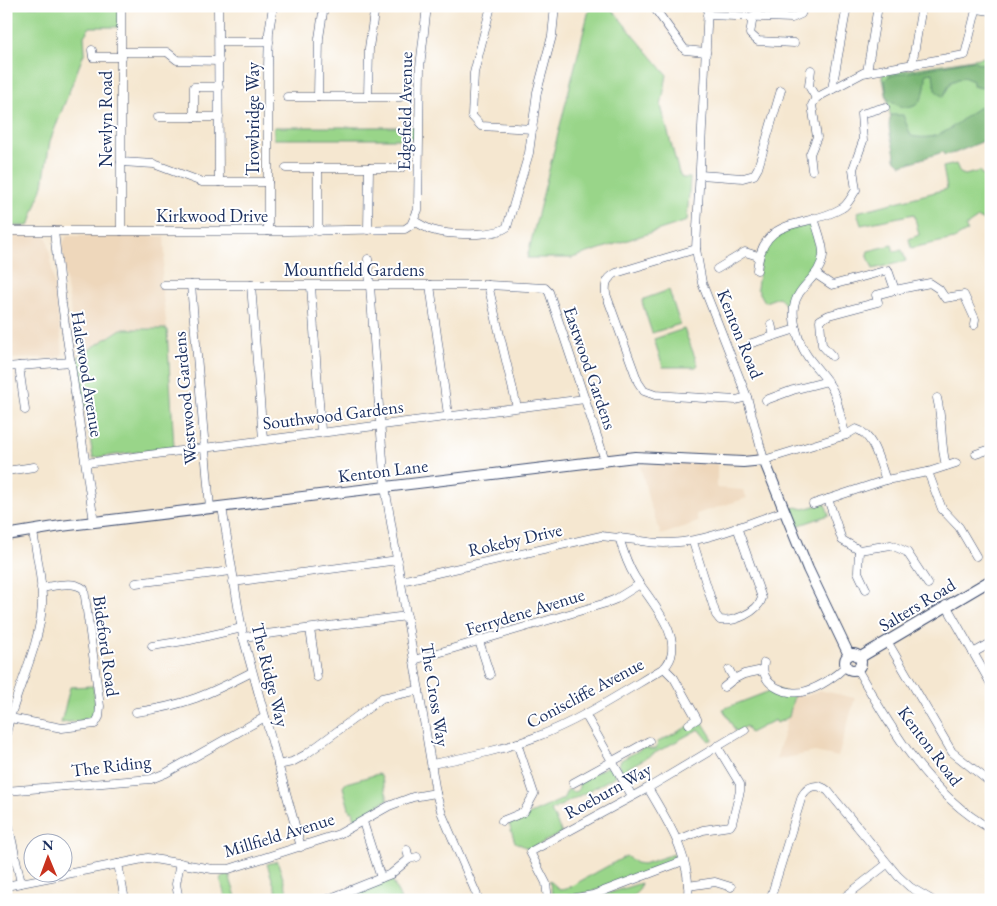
<svg xmlns="http://www.w3.org/2000/svg" width="997" height="906" viewBox="0 0 997 906" font-family="'EB Garamond',serif">
<style>
.built{fill:#eed7bb}
.green{fill:#99d589;stroke:#5a8274}
.forest{fill:#7ab675;stroke:#4a726a}
.lines{fill:none;stroke-linecap:round;stroke-linejoin:round}
.minor-casing{stroke:#3c4b6f;stroke-width:9}
.major-casing{stroke:#3c4b6f;stroke-width:12}
.minor{stroke:#fff;stroke-width:8}
.major{stroke:#fff;stroke-width:10}
.labels{text-anchor:middle;stroke-width:4;stroke-linejoin:round;paint-order:stroke}
.street-label{font-size:18px;fill:#1b2f5e;stroke:#fff}
</style>
<rect width="100%" height="100%" fill="#fff"/>
<filter id="ink" filterUnits="userSpaceOnUse"><feTurbulence type="fractalNoise" baseFrequency=".02" numOctaves="2"/><feDisplacementMap in="SourceGraphic" scale="10" xChannelSelector="R" yChannelSelector="G"/><feConvolveMatrix kernelMatrix="1 2 1 2 8 2 1 2 1" color-interpolation-filters="sRGB"/></filter>
<filter id="wash" filterUnits="userSpaceOnUse"><feTurbulence type="fractalNoise" baseFrequency=".0096" numOctaves="4" result="noise"/><feDisplacementMap in="SourceGraphic" scale="20" xChannelSelector="R" yChannelSelector="G"/><feGaussianBlur stdDeviation="1.12" result="paint"/><feColorMatrix in="noise" values="0 0 0 0 0 0 0 0 0 0 0 0 0 0 0 0 0 1.4 0 .05"/><feComposite in="paint" operator="in"/></filter>
<g filter="url(#wash)">
<rect width="100%" height="100%" fill="#f5e7d0"/>
<!-- built -->
<g class="built">
<polygon points="6,235 45,236 48,240 63,353 60,357 6,359"/>
<polygon points="67,236 164,236 165,256 161,280 167,329 174,447 93,458 65,274 62,245"/>
<polygon points="682,463 717,464 717,488 743,490 747,498 696,514 698,522 661,535 649,501 640,465"/>
<polygon points="819,690 855,698 838,757 815,752 776,760 794,695 807,696"/>
</g>
<!-- green -->
<g class="green">
<polygon points="6,6 120,6 119,27 90,27 84,36 85,51 50,141 43,185 29,226 6,226"/>
<polygon points="590,6 609,6 667,75 661,106 679,173 682,178 690,178 687,221 572,258 527,258"/>
<polygon points="991,56 991,138 900,163 882,74"/>
<polygon points="274,127 415,127 414,139 274,139"/>
<polygon points="956,164 960,173 965,175 980,171 982,175 985,175 991,193 991,216 982,220 978,218 965,227 968,231 954,239 911,248 909,239 919,235 914,214 861,225 857,212 947,189 943,167"/>
<polygon points="811,224 819,255 815,271 795,289 788,308 779,297 765,302 757,288 761,259 767,243 780,232"/>
<polygon points="892,245 894,252 902,250 906,261 873,269 867,254 868,251"/>
<polygon points="669,290 680,324 652,333 642,302 644,299"/>
<polygon points="121,329 167,329 174,447 93,458 78,357"/>
<polygon points="684,329 698,365 696,367 663,367 654,339"/>
<polygon points="825,503 829,515 797,526 790,509 796,507 804,509"/>
<path d="M93,686C98,721 95,719 61,723L70,687Z"/>
<polygon points="775,689 794,695 789,717 777,723 775,720 750,733 746,726 736,732 723,709"/>
<polygon points="703,723 713,739 709,741 699,729 622,771 619,764 621,760 645,747 649,749 656,749 658,742 689,726"/>
<polygon points="606,767 611,767 616,776 551,811 562,833 529,849 515,842 509,824 563,799 568,789 572,792 578,791 580,781"/>
<polygon points="378,774 381,776 388,799 355,820 353,811 350,812 343,787 346,783"/>
<path d="M674,854L675,861C636,876 595,896 553,897L549,880L560,890L566,889L626,856L636,863L643,864Z"/>
<polygon points="278,861 278,863 290,900 279,900 267,864"/>
<polygon points="230,875 230,878 237,900 226,900 220,878"/>
<polygon points="391,877 401,900 335,900"/>
<polygon points="641,883 639,890 630,899 587,900"/>
</g>
<!-- forest -->
<g class="forest">
<path d="M972,60L981,64L991,63V85L982,88L973,86V81L963,77L951,82L943,97L935,90L933,73L926,74C926,103 914,118 887,99L885,80L889,76Z"/>
<path d="M980,107L991,116V138L955,153L944,155L943,152L902,165L895,159C895,143 885,131 891,115H903L911,136C943,143 955,122 980,107Z"/>
</g>
</g>
<g filter="url(#ink)">
<g class="lines">
<!-- minor casing -->
<g class="minor-casing">
<g id="minor">
<polyline points="218,6 219,182"/>
<polyline points="491,6 474,73 472,116 481,126 533,129"/>
<polyline points="653,6 685,50 706,52"/>
<path d="M708,6L696,249L702,283L747,397L764,460L846,435L856,429C874,434 880,465 886,480"/>
<polyline points="977,9 991,11"/>
<polyline points="707,15 792,18 801,14 804,6"/>
<polyline points="753,16 750,34 758,41 794,43"/>
<polyline points="756,16 759,6"/>
<polyline points="219,42 269,42"/>
<polyline points="92,50 93,57 122,57"/>
<polyline points="121,52 167,52 177,60 219,61"/>
<polyline points="912,65 922,6"/>
<polyline points="811,70 809,86 816,98"/>
<polyline points="867,72 878,6"/>
<polyline points="832,89 847,6"/>
<polyline points="287,97 400,97"/>
<polyline points="318,97 319,38 324,6"/>
<polyline points="368,97 369,48 375,6"/>
<polyline points="816,98 863,73 965,55 977,6"/>
<polyline points="158,117 219,117"/>
<polyline points="194,117 194,87 219,87"/>
<polyline points="121,162 154,164 202,182 268,182"/>
<polyline points="286,168 401,168"/>
<polyline points="318,168 318,231"/>
<polyline points="812,170 810,154 817,137 812,105 816,98"/>
<polyline points="700,175 743,178 754,175 758,168 781,90"/>
<path d="M814,218C817,229 824,245 823,255C821,278 797,285 794,307C792,320 799,343 806,354C814,367 827,377 833,391C840,405 840,421 846,435"/>
<path d="M414,221C420,224 426,228 432,230C448,235 494,237 507,227L529,153L537,92L552,36L555,6"/>
<polyline points="368,230 369,168"/>
<polyline points="6,231 287,231 405,229 411,225 418,210 420,67 427,6"/>
<polyline points="54,231 62,304 94,522"/>
<polyline points="121,231 121,6"/>
<polyline points="268,231 268,67 269,32 273,6"/>
<path d="M696,249L616,273C606,279 605,284 606,294L638,382L644,391L655,395L736,400L747,397"/>
<polyline points="368,259 385,487 436,793 442,814 479,900"/>
<polyline points="717,269 745,252 758,256"/>
<path d="M757,270C763,213 805,230 842,208C848,205 852,195 856,190L853,169L863,141L861,114L885,107"/>
<polyline points="817,275 832,285 888,270 895,290 876,295 878,302 829,315 820,320 822,345 832,356"/>
<polyline points="164,285 488,285 545,288 549,292 605,460"/>
<polyline points="191,285 210,508"/>
<polyline points="251,285 263,439"/>
<polyline points="430,285 448,415"/>
<polyline points="488,285 517,407"/>
<polyline points="311,286 321,431"/>
<polyline points="895,290 930,283 939,289 945,298 964,295 975,319 974,325"/>
<polyline points="771,324 774,336"/>
<polyline points="752,343 796,329"/>
<polyline points="19,366 25,410"/>
<polyline points="6,367 71,362"/>
<path d="M937,398C943,422 940,442 946,466"/>
<polyline points="766,400 793,390 828,381"/>
<polyline points="976,454 991,449"/>
<polyline points="86,463 585,399"/>
<polyline points="6,471 34,467"/>
<polyline points="928,472 942,509 959,527 976,556"/>
<polyline points="828,499 842,540 859,550 891,545 907,552 928,584"/>
<polyline points="813,504 886,480 928,472 956,463"/>
<polyline points="222,507 243,637 301,847"/>
<path d="M619,537C623,551 627,564 635,577C648,598 690,642 664,668L674,678L697,719L689,724"/>
<path d="M641,541C692,550 737,527 784,511"/>
<path d="M693,542L716,615L720,620C733,623 758,612 762,598L737,527"/>
<polyline points="859,550 858,572 866,589"/>
<polyline points="401,581 601,536 636,540"/>
<polyline points="233,582 398,560"/>
<polyline points="136,583 231,571"/>
<polyline points="946,605 991,684"/>
<polyline points="310,629 317,677"/>
<polyline points="243,637 407,616"/>
<polyline points="479,641 490,675"/>
<polyline points="887,641 952,752 991,783"/>
<polyline points="152,646 190,640 242,628"/>
<polyline points="973,653 991,643"/>
<polyline points="414,660 606,603 616,599 640,584"/>
<path d="M764,663C759,685 788,697 806,691C820,687 836,676 846,666"/>
<path d="M857,669C890,727 930,796 991,829"/>
<polyline points="734,679 744,674 763,670"/>
<polyline points="724,687 734,679 729,670"/>
<path d="M136,712C184,706 209,694 252,672"/>
<polyline points="585,714 632,796"/>
<path d="M10,718L62,728L95,724L99,717L100,706L84,589C73,580 55,586 41,588"/>
<path d="M6,734C15,690 40,649 42,604C43,580 36,554 33,531"/>
<path d="M432,764C467,757 502,750 536,737C581,720 623,692 664,668"/>
<polyline points="278,765 292,762 305,755 382,698 419,690"/>
<polyline points="573,783 649,741"/>
<path d="M648,788C668,822 692,858 688,900"/>
<polyline points="6,791 151,779 166,773 265,717"/>
<polyline points="6,813 21,883"/>
<polyline points="502,821 524,812 534,794 517,743"/>
<polyline points="363,822 381,878"/>
<polyline points="678,840 703,830 730,826 732,823 740,791 740,784 717,746"/>
<polyline points="407,850 409,859 417,857"/>
<polyline points="118,864 125,900"/>
<polyline points="6,886 148,858 212,869 229,869 339,834 389,806 413,797 436,793"/>
<polyline points="688,886 715,882 731,887"/>
<polyline points="179,900 176,884 180,863"/>
<polyline points="326,900 391,874 409,859"/>
<polyline points="548,900 546,883 530,852 648,788 745,730"/>
<polyline points="565,900 593,895 683,861"/>
<path d="M770,900L802,796C808,785 818,783 828,791L898,876L910,887L932,900"/>
<polyline points="841,900 887,864"/>
</g>
</g>
<!-- major casing -->
<g class="major-casing">
<g id="major">
<polyline points="6,535 61,526 635,457 743,462 764,460 808,569 849,655"/>
<circle cx="853" cy="662" r="8"/>
<polyline points="859,658 991,580"/>
</g>
</g>
<!-- minor -->
<use href="#minor" class="minor"/>
<!-- major -->
<use href="#major" class="major"/>
</g>
</g>
<g class="labels">
<!-- street labels -->
<g class="street-label">
<text transform="translate(405 111) rotate(-89)" y="6">Edgefield Avenue</text>
<text transform="translate(106 119) rotate(-90)" y="6">Newlyn Road</text>
<text transform="translate(253 119) rotate(-90)" y="6">Trowbridge Way</text>
<text x="212" y="222">Kirkwood Drive</text>
<text x="354" y="276">Mountfield Gardens</text>
<text transform="translate(740 334) rotate(68)" y="6">Kenton Road</text>
<text transform="translate(590 368) rotate(71)" y="6">Eastwood Gardens</text>
<text transform="translate(87 374) rotate(81)" y="6">Halewood Avenue</text>
<text transform="translate(185 398) rotate(-95)" y="6">Westwood Gardens</text>
<text transform="translate(333 415) rotate(-7)" y="6">Southwood Gardens</text>
<text transform="translate(383 471) rotate(-7)" y="6">Kenton Lane</text>
<text transform="translate(515 540) rotate(-13)" y="6">Rokeby Drive</text>
<text transform="translate(917 605) rotate(-31)" y="6">Salters Road</text>
<text transform="translate(525 612) rotate(-17)" y="6">Ferrydene Avenue</text>
<text transform="translate(106 646) rotate(82)" y="6">Bideford Road</text>
<text transform="translate(270 675) rotate(76)" y="6">The Ridge Way</text>
<text transform="translate(585 693) rotate(-28)" y="6">Coniscliffe Avenue</text>
<text transform="translate(435 695) rotate(81)" y="6">The Cross Way</text>
<text transform="translate(930 746) rotate(53)" y="6">Kenton Road</text>
<text transform="translate(111 766) rotate(-7)" y="6">The Riding</text>
<text transform="translate(608 791) rotate(-29)" y="6">Roeburn Way</text>
<text transform="translate(279 835) rotate(-17)" y="6">Millfield Avenue</text>
</g>
</g>
<!-- margin -->
<rect width="997" height="906" fill="none" stroke="#fff" stroke-width="25"/>
<!-- north arrow -->
<g transform="translate(48 858) rotate(359)"><circle r="24" fill="#ffffff" stroke="#a4acbf"/>
<path d="M0-4L9 19L0 12L-9 19Z" fill="#c8321e"/>
<text y="-8" font-size="14" font-weight="bold" text-anchor="middle" fill="#1b2f5e">N</text>
</g>
</svg>
